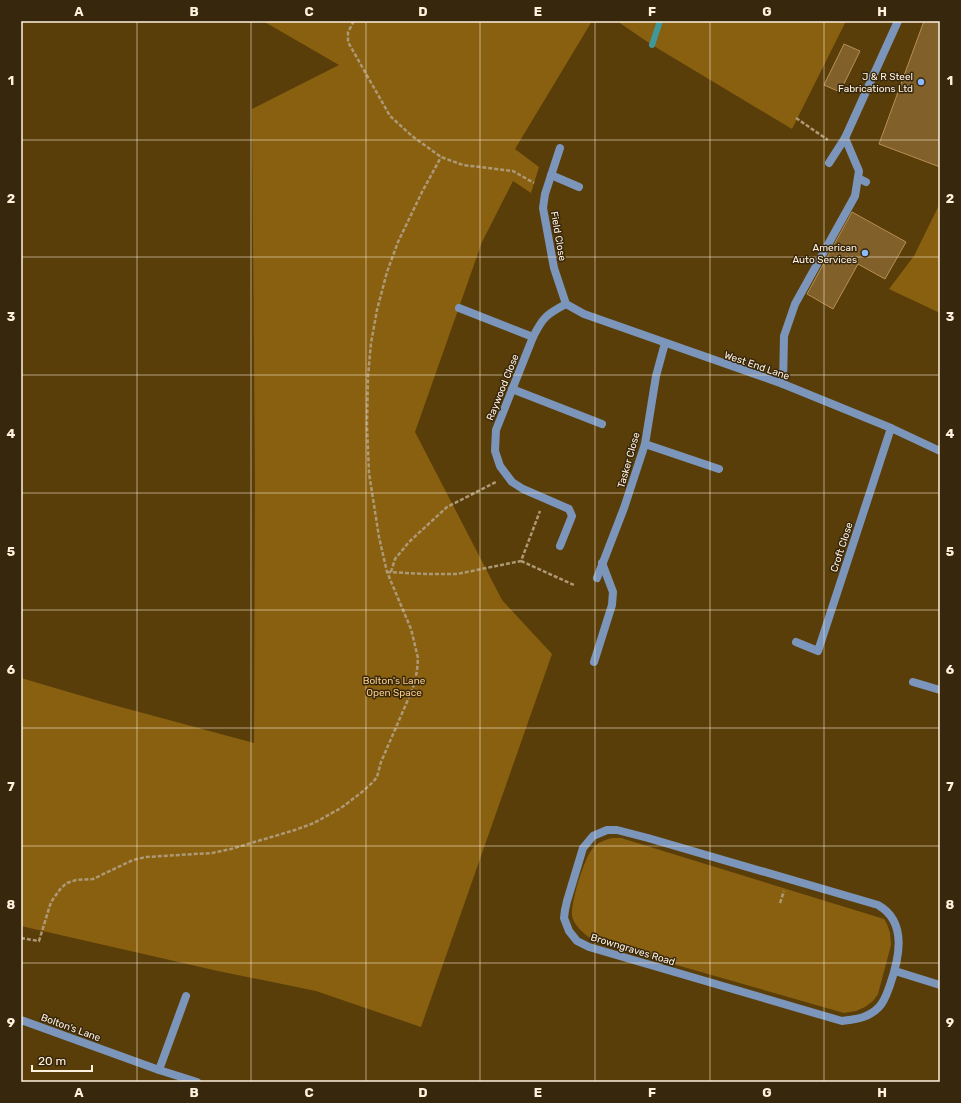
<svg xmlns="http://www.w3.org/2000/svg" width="961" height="1103" viewBox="0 0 961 1103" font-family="Rubik,sans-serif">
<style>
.green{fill:#896010}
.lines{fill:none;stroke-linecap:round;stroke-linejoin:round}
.stream{stroke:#41989a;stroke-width:6}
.building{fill:#81602a;stroke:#b78f51}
.path{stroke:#ad9975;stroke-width:2.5;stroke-dasharray:4 2;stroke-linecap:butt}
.lane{stroke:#7c96bb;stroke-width:8}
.street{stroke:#7c96bb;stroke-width:8}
.grid{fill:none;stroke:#fff2df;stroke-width:1;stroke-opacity:0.55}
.poi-dot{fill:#8bb9fc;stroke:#37270c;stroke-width:1.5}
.labels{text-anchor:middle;stroke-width:3;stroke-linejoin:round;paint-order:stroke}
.poi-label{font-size:10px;fill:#fff2df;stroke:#37270c;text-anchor:end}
.street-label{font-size:10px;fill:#fff2df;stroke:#37270c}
.park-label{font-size:10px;fill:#f9cc87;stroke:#37270c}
.neatline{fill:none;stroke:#fff2df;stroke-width:1.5}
.grid-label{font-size:13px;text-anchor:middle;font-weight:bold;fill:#fff2df}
</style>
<rect width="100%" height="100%" fill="#5a3e09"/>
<!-- green -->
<g class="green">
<polygon points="263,21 592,21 515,149 539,167 531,193 513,181 482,242 415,432 502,600 552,654 421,1027 316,991 218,971 21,926 21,678 106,703 254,743 255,485 252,109 339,65"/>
<polygon points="617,21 846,21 792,129 652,45"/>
<polygon points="940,203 940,313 889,289 914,256"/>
<path d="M612,838H621L884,919L887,924L890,933L891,945L878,994L873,1001L865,1007L856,1011L844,1013L596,942C588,937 573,926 572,915C571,902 584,858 593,848C598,842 605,840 612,838Z"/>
</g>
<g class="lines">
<!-- stream -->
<polyline class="stream" points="652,45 660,21"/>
</g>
<!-- building -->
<g class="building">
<polygon points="924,21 940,21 940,167 879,144"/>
<polygon points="844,44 860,51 840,92 824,85"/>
<polygon points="852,212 906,242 885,279 858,264 833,309 807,294"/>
</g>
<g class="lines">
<!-- path -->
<g class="path">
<polyline points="354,21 348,32 348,42 390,116 412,136 441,157 463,165 513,171 534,183"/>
<polyline points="796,118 828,140"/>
<polyline points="521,561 574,585"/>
<polyline points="387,572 426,574 457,574 521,561 540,511"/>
<polyline points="391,572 395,559 409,542 447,507 496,482"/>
<polyline points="780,903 784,891"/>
<polyline points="21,938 39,941 51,902 61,888 67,883 76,880 93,879 133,860 146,857 212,853 231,849 295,830 314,823 341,808 362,792 373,782 377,777 381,762 413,688 417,671 418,658 411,629 387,572 379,537 369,473 367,426 368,376 371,343 377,310 387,272 398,242 422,192 441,157"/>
</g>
<!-- lane -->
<g class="lane">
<polyline points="829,163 845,138"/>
<polyline points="858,178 866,182"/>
<polyline points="459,308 533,337"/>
<polyline points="783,384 784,336 795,304 855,196 859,171 845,138 898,21"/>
<polyline points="512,389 602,424"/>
<polyline points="645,444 719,469"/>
<polyline points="594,662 612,605 613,592 602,563"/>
</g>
<!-- street -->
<g class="street">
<polyline points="560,148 545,194 543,208 554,268 566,304"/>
<polyline points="551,175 579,187"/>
<polyline points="566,304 584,314 783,384 891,428 940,451"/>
<path d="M560,546L572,516L569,509L523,489L512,482L500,466L495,451L496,430L533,337C543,317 547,314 566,304"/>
<polyline points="597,578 624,508 645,444 656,376 665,343"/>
<polyline points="796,642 818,651 891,428"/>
<polyline points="913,682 940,690"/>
<path d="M607,830H617L648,838L878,905C908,922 899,959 890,985C887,993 885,1001 879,1007C869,1018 856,1019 842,1021L589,947L577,941L569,931L564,918L565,910L567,901L583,848L593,836Z"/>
<polyline points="895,971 940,985"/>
<polyline points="21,1020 159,1070 197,1082"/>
<polyline points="159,1070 186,996"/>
</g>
</g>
<!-- grid -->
<path class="grid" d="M137,21V1082M251,21V1082M366,21V1082M480,21V1082M595,21V1082M710,21V1082M824,21V1082M21,140H940M21,257H940M21,375H940M21,493H940M21,610H940M21,728H940M21,846H940M21,963H940"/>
<!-- markers -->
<g class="poi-dot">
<circle cx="921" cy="82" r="4"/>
<circle cx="865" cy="253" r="4"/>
</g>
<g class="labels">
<!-- poi labels -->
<g class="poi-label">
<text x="913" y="80">J &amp; R Steel<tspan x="913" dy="12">Fabrications Ltd</tspan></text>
<text x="857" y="251">American<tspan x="857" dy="12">Auto Services</tspan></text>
</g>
<!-- street labels -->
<g class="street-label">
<text transform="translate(559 236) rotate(80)" y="4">Field Close</text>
<text transform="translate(757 365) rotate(19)" y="4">West End Lane</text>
<text transform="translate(502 387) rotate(-68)" y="4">Raywood Close</text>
<text transform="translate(628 460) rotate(-74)" y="4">Tasker Close</text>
<text transform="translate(841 547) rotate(-72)" y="4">Croft Close</text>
<text transform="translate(633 949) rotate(17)" y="4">Browngraves Road</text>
<text transform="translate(71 1027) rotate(20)" y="4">Bolton's Lane</text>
</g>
<!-- park labels -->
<g class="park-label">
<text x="394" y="684">Bolton's Lane<tspan x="394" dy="12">Open Space</tspan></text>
</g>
</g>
<!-- border -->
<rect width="961" height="1103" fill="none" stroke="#37270c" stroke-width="44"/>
<!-- scale -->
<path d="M32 1065v6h60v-6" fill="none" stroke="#fff2df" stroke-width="2"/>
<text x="38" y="1065" font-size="12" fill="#fff2df" stroke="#37270c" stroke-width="3" paint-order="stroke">20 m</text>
<rect x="22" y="22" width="917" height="1059" class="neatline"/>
<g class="grid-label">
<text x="79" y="16">A</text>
<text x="194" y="16">B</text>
<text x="309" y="16">C</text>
<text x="423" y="16">D</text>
<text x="538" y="16">E</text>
<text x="652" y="16">F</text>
<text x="767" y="16">G</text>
<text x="882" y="16">H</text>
<text x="11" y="85">1</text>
<text x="950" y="85">1</text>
<text x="11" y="203">2</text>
<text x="950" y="203">2</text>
<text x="11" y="321">3</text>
<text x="950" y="321">3</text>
<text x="11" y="438">4</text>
<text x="950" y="438">4</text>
<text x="11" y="556">5</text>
<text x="950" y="556">5</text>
<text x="11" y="674">6</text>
<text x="950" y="674">6</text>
<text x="11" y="791">7</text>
<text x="950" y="791">7</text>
<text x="11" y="909">8</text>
<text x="950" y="909">8</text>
<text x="11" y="1027">9</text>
<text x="950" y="1027">9</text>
<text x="79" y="1097">A</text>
<text x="194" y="1097">B</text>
<text x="309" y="1097">C</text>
<text x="423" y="1097">D</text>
<text x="538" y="1097">E</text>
<text x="652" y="1097">F</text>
<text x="767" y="1097">G</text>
<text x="882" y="1097">H</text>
</g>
</svg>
